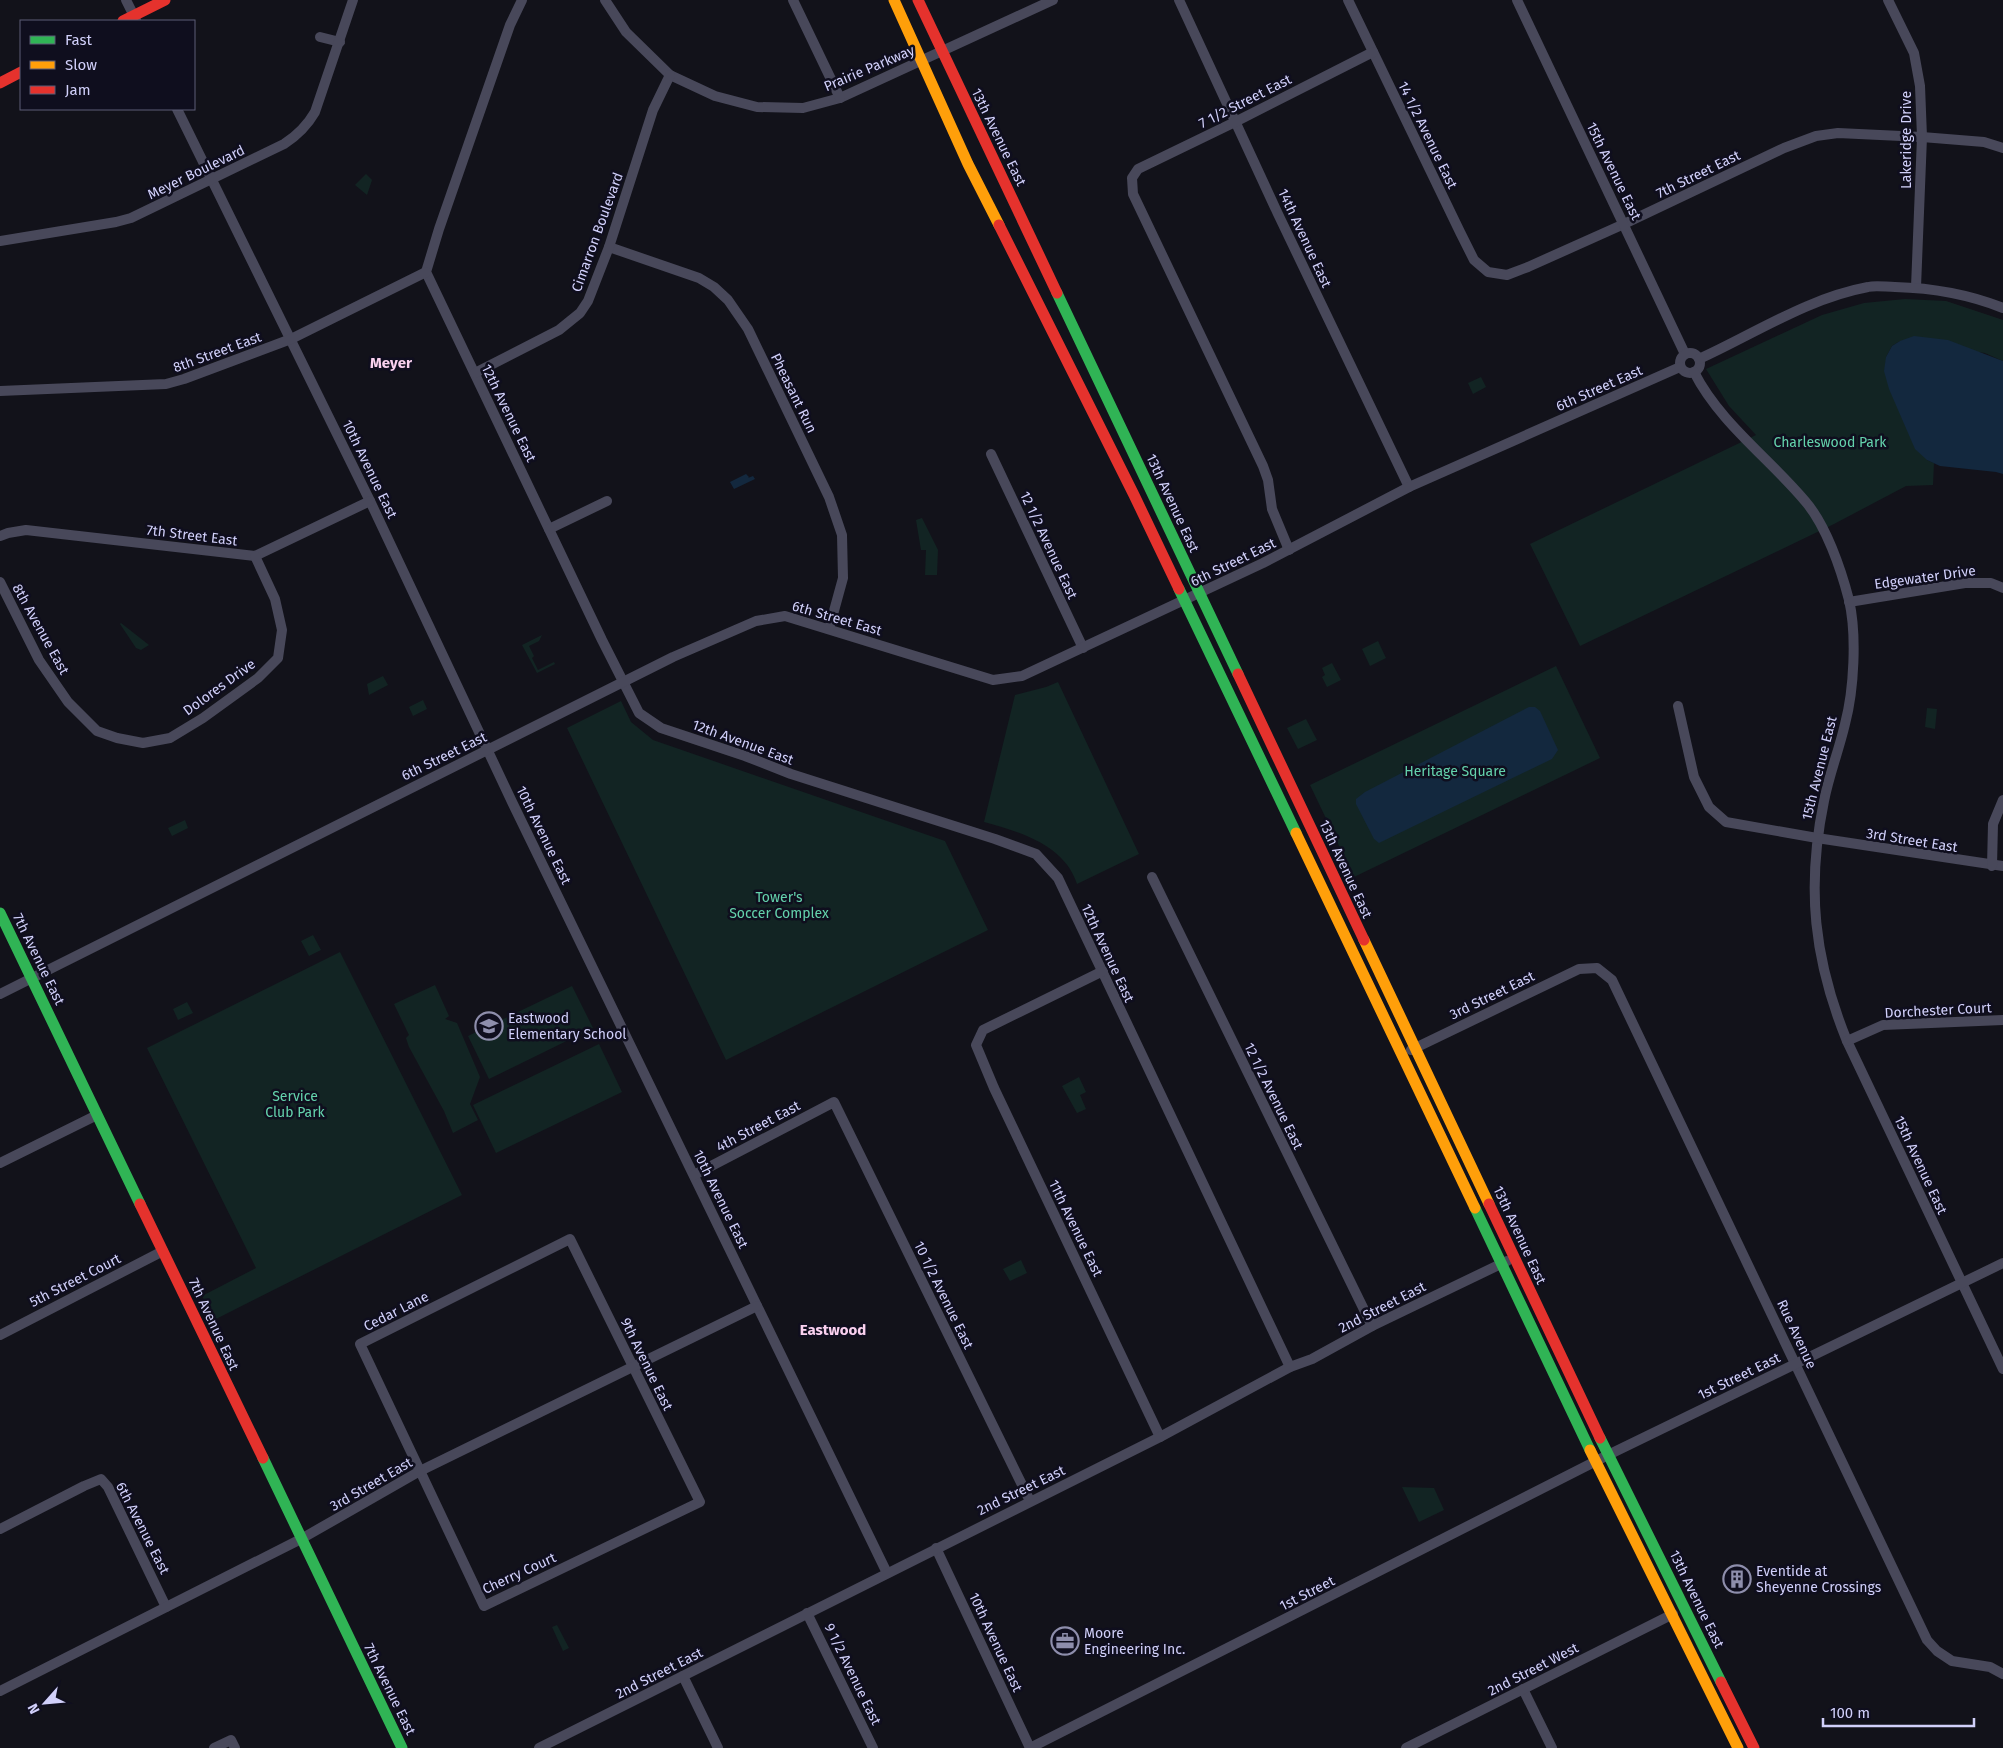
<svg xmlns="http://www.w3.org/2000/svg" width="2003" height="1748" viewBox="0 0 2003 1748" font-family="'Fira Sans',sans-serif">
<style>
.green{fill:#122423}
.water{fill:#13283e}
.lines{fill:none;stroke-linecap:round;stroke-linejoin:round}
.street{stroke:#48485a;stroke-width:10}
.fast{stroke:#30b455;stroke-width:11}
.slow{stroke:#ff9f0a;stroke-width:11}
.jam{stroke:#e5322d;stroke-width:11}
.labels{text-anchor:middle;stroke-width:5;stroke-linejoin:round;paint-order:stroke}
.street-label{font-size:14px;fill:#d1d0fa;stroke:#0f0e1e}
.park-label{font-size:14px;fill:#64d2ac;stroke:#0f0e1e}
.poi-label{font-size:14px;fill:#d1d0fa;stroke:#0f0e1e;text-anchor:start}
.neighbourhood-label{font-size:15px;font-weight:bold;fill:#fad1ef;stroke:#0f0e1e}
</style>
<rect width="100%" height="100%" fill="#12121a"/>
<!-- green -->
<g class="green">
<polygon points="366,174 372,180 367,195 355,185"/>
<polygon points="1905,299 1946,301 2003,320 2003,361 1985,353 1900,341 1892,346 1886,357 1927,460 1934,463 1933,485 1906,486 1834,524 1580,646 1530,544 1756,435 1729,406 1706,369 1822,315 1864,303"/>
<polygon points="1481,377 1486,387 1473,394 1468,383"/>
<polygon points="922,518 938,550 937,575 925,575 926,550 921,550 916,520"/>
<polygon points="121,623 149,645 141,650 136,648 120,624"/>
<polygon points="542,635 539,641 529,646 534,656 532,658 538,670 554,662 555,664 537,673 522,645"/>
<polygon points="1378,641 1386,658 1370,666 1362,649"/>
<polygon points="1332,663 1341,680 1327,687 1322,677 1325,675 1322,668"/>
<polygon points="1556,666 1600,758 1354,877 1310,785"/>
<polygon points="383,676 388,685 369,695 367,684"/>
<path d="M1058,682L1139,854L1077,884C1064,844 1019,832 984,822L1015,695L1046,687Z"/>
<polygon points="423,700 427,709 413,716 409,707"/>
<polygon points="621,701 631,722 653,740 945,841 988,930 726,1060 567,728"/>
<polygon points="1927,708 1937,709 1935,729 1925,727"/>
<polygon points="1306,719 1317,740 1298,749 1287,728"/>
<polygon points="185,820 188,828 172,836 168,828"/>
<polygon points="313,935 321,950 309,956 301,941"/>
<polygon points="340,952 462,1195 214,1320 202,1296 256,1268 147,1048"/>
<polygon points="435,985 449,1016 445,1019 457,1023 480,1077 470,1104 478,1120 453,1133 444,1111 409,1047 406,1038 409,1035 394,1004"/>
<polygon points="572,986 593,1028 489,1079 468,1036"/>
<polygon points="187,1002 193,1013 178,1020 173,1009"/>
<polygon points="599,1044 622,1092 496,1153 473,1105"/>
<polygon points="1079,1077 1086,1092 1080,1095 1086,1109 1077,1113 1062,1086"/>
<polygon points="1021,1260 1027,1273 1010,1281 1003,1269"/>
<polygon points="1402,1487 1434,1488 1444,1510 1419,1522"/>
<polygon points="557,1625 569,1648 563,1651 552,1627"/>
</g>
<!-- water -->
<g class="water">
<polygon points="1914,336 1948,340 2003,361 2003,474 1996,472 1940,466 1927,460 1915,449 1889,389 1884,371 1886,357 1892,346 1900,341"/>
<polygon points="746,474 749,477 748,478 753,476 755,479 734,489 730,482"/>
<polygon points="1529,707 1535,707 1540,711 1558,750 1552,759 1379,843 1374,839 1356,804 1356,799 1365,792"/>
</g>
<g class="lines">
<!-- street -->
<g class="street">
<polyline points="126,0 136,20"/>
<polyline points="522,0 510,25 439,229 426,272 602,640 639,713 661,728 745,756 791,774 995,839 1036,854 1058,878 1290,1367"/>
<polyline points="605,0 626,32 670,75 715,96 757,107 803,108 840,98 1053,0"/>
<polyline points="793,0 840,98"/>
<polyline points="1179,0 1278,214 1409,487"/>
<polyline points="1348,0 1460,232 1474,260 1488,272 1507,275 1528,267 1624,224 1784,148 1816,136 1838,133 1922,137 1984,142 2003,148"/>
<polyline points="1517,0 1685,354"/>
<polyline points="1888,0 1914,53 1920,86 1922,137 1916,287"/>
<polyline points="320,37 340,42"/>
<polyline points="177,109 370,501 513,804 887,1573"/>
<path d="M0,241L116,222L131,218L284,144C298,135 307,126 315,112L353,0"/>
<polyline points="609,247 699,278 714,287 728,300 748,329 829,497 842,535 843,578 829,629"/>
<circle cx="1690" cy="363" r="10"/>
<path d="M1699,359C1754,334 1808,298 1868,287C1876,285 1886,287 1895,287C1933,288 1968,294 2003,308"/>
<path d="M1694,372C1720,423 1769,458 1805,501C1826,525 1841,569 1849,600C1857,635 1854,690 1845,724C1839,750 1829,775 1824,801C1806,888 1814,960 1847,1041L2003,1369"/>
<polyline points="475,373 559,330 580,313 588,301 609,247 653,110 670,75"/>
<polyline points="0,391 166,384 184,379 291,339 426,272"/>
<polyline points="991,454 1083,648"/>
<polyline points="549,529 607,501"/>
<polyline points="0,536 8,533 26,530 255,556 370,501"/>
<polyline points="1289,550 1272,509 1268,480 1263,466 1133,194 1132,178 1138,169 1235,122 1373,52"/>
<polyline points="0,582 39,660 68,702 97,731 117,738 143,743 170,738 203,718 258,678 278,658 282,630 275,599 255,556"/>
<polyline points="1849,602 1965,583 1991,583 2003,588"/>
<polyline points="1678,706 1694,777 1709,807 1726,822 1817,838 2003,866"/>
<polyline points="1992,866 1993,824 2003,800"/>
<polyline points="1152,877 1372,1326"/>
<polyline points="1103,971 983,1030 976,1045 994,1088 1160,1437"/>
<polyline points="0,994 673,657 756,621 785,616 993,680 1022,676 1263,563 1409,487 1680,367"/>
<polyline points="1847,1041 1883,1025 2003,1020"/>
<polyline points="1411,1050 1579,969 1597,968 1612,980 1927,1640 1937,1651 1952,1661 1990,1667 2003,1674"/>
<polyline points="0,1163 97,1115"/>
<polyline points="694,1175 834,1102 1030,1501"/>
<polygon points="570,1239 700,1502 484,1606 360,1344"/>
<polyline points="0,1335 163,1251"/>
<polyline points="0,1529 84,1486 101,1479 108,1487 166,1607"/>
<polyline points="936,1548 1030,1748"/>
<polyline points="807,1613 873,1748"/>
<polyline points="683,1676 718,1748"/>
<polyline points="1523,1689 1552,1748"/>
<polyline points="0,1691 301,1539 420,1471 757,1306"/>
<polyline points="214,1748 231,1740 235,1748"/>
<polyline points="539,1748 1160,1437 1290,1367 1312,1359 1372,1326 1507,1261"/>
<polyline points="1030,1748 1608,1455 2003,1263"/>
<polyline points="1406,1748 1673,1614"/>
</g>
<!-- fast -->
<g class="fast">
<polyline points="1057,293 1238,674"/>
<polyline points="1179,589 1296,833"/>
<polyline points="0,913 140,1204"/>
<polyline points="1475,1208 1590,1450"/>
<polyline points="1600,1438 1721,1682"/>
<polyline points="263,1458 402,1748"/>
</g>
<!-- slow -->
<g class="slow">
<polyline points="894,0 968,164 999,225"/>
<polyline points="1296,833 1475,1208"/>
<polyline points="1364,940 1489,1204"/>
<polyline points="1590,1450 1738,1748"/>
</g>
<!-- jam -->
<g class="jam">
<polyline points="918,0 1057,293"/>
<polyline points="123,21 165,0"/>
<polyline points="0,83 21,72"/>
<polyline points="999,225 1134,495 1179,589"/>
<polyline points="1238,674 1364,940"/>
<polyline points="140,1204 263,1458"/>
<polyline points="1489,1204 1600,1438"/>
<polyline points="1721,1682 1754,1748"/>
</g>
</g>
<!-- icons -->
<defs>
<g id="school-ring" transform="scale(1.4375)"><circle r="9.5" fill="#0f0e1e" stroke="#8e8eac" stroke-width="1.5"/><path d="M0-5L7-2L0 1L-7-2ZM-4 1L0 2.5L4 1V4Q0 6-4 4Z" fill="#8e8eac"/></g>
<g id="building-ring" transform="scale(1.4375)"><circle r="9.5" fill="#0f0e1e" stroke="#8e8eac" stroke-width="1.5"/><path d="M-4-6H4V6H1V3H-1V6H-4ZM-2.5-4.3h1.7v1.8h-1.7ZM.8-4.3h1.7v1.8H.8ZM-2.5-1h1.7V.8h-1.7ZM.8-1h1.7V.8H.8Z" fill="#8e8eac"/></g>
<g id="office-ring" transform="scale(1.4375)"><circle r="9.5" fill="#0f0e1e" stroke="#8e8eac" stroke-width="1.5"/><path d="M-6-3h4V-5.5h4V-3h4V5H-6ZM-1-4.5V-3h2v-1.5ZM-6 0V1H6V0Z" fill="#8e8eac"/></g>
</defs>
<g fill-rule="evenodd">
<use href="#school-ring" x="489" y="1026"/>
<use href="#building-ring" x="1737" y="1579"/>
<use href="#office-ring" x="1065" y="1641"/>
</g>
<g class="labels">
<!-- street labels -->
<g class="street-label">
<text transform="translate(869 68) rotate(-23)" y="5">Prairie Parkway</text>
<text transform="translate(1245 101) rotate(-27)" y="5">7 1/2 Street East</text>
<text transform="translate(1428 135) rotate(64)" y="5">14 1/2 Avenue East</text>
<text transform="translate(999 137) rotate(64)" y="5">13th Avenue East</text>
<text transform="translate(1906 140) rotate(-90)" y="5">Lakeridge Drive</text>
<text transform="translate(1614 171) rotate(64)" y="5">15th Avenue East</text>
<text transform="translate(196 172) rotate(-26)" y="5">Meyer Boulevard</text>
<text transform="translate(1698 174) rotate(-26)" y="5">7th Street East</text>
<text transform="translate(597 232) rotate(-70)" y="5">Cimarron Boulevard</text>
<text transform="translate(1305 238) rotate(65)" y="5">14th Avenue East</text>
<text transform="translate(217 352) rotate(-20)" y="5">8th Street East</text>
<text transform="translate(1599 388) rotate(-24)" y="5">6th Street East</text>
<text transform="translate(794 393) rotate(64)" y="5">Pheasant Run</text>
<text transform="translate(509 413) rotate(64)" y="5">12th Avenue East</text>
<text transform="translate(370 469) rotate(64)" y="5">10th Avenue East</text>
<text transform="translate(1173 503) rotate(65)" y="5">13th Avenue East</text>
<text transform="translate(192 535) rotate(7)" y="5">7th Street East</text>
<text transform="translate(1049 545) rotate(65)" y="5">12 1/2 Avenue East</text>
<text transform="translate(1233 562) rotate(-26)" y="5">6th Street East</text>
<text transform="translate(1925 577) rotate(-8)" y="5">Edgewater Drive</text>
<text transform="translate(837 618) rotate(16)" y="5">6th Street East</text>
<text transform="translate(41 629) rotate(61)" y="5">8th Avenue East</text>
<text transform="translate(219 687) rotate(-36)" y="5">Dolores Drive</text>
<text transform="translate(743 742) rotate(20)" y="5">12th Avenue East</text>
<text transform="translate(444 756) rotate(-26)" y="5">6th Street East</text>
<text transform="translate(1819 768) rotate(-76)" y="5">15th Avenue East</text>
<text transform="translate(544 835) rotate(64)" y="5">10th Avenue East</text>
<text transform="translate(1912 840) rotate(9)" y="5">3rd Street East</text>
<text transform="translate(1346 869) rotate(65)" y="5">13th Avenue East</text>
<text transform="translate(1108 953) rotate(65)" y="5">12th Avenue East</text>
<text transform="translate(39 959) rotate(64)" y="5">7th Avenue East</text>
<text transform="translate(1492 995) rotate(-26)" y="5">3rd Street East</text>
<text transform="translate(1938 1010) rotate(-3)" y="5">Dorchester Court</text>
<text transform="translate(1274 1096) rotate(64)" y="5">12 1/2 Avenue East</text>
<text transform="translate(758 1126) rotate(-28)" y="5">4th Street East</text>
<text transform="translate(1921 1165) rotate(65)" y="5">15th Avenue East</text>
<text transform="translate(721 1199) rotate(64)" y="5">10th Avenue East</text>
<text transform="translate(1076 1228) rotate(64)" y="5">11th Avenue East</text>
<text transform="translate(1520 1235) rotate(65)" y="5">13th Avenue East</text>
<text transform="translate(75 1280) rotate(-27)" y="5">5th Street Court</text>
<text transform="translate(944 1295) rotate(64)" y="5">10 1/2 Avenue East</text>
<text transform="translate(1382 1307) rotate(-27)" y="5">2nd Street East</text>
<text transform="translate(396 1311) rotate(-27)" y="5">Cedar Lane</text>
<text transform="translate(214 1324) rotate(65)" y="5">7th Avenue East</text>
<text transform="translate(1797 1334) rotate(65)" y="5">Rue Avenue</text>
<text transform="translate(647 1364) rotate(64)" y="5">9th Avenue East</text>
<text transform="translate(1739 1376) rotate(-26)" y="5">1st Street East</text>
<text transform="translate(371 1484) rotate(-30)" y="5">3rd Street East</text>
<text transform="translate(1021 1490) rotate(-26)" y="5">2nd Street East</text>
<text transform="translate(143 1528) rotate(63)" y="5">6th Avenue East</text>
<text transform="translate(519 1573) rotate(-25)" y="5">Cherry Court</text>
<text transform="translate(1307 1593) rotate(-27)" y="5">1st Street</text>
<text transform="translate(1697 1599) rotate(64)" y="5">13th Avenue East</text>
<text transform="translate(996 1642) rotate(65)" y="5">10th Avenue East</text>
<text transform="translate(1533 1669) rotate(-27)" y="5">2nd Street West</text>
<text transform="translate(659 1673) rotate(-27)" y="5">2nd Street East</text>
<text transform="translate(853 1674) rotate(64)" y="5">9 1/2 Avenue East</text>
<text transform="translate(390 1689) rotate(64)" y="5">7th Avenue East</text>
</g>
<!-- park labels -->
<g class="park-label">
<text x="1830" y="447">Charleswood Park</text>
<text x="1455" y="776">Heritage Square</text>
<text x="779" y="902">Tower's<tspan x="779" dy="16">Soccer Complex</tspan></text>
<text x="295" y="1101">Service<tspan x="295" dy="16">Club Park</tspan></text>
</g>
<!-- poi labels -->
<g class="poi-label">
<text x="508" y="1023">Eastwood<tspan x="508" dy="16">Elementary School</tspan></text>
<text x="1756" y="1576">Eventide at<tspan x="1756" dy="16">Sheyenne Crossings</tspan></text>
<text x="1084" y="1638">Moore<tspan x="1084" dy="16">Engineering Inc.</tspan></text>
</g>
<!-- neighbourhood labels -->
<g class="neighbourhood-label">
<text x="391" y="368">Meyer</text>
<text x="833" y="1335">Eastwood</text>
</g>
</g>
<!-- legend -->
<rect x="20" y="20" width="175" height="90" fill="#0f0e1e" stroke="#5d5c76"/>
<rect x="30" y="36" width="25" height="8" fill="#30b455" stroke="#5d5c76"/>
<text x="65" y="45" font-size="15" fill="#d1d0fa">Fast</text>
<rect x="30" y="61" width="25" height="8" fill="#ff9f0a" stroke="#5d5c76"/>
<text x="65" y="70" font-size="15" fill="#d1d0fa">Slow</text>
<rect x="30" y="86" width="25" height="8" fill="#e5322d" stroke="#5d5c76"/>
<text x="65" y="95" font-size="15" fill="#d1d0fa">Jam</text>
<!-- north arrow -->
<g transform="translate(45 1703) rotate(243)" stroke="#0f0e1e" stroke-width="4" paint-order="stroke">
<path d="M0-4L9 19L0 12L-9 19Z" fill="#d1d0fa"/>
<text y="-8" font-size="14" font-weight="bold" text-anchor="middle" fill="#d1d0fa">N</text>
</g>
<!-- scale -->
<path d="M1823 1718v8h151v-8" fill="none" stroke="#d1d0fa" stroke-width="2.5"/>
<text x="1830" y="1718" font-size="15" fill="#d1d0fa" stroke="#0f0e1e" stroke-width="4" paint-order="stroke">100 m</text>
</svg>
